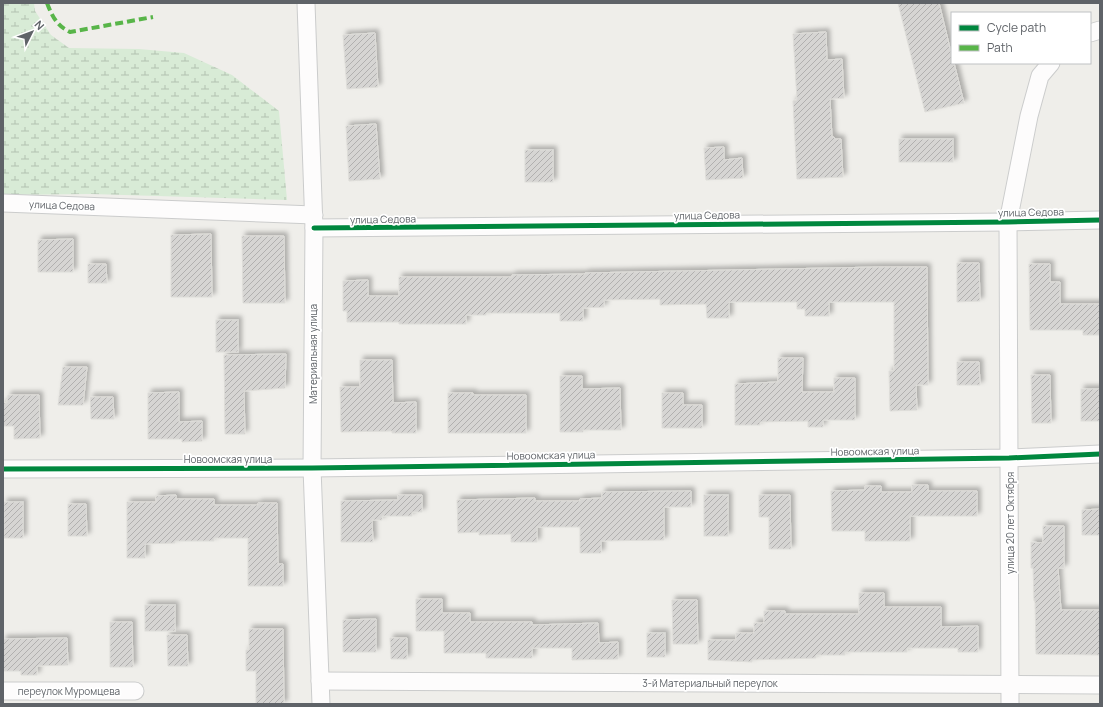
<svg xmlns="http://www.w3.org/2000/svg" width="1103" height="707" viewBox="0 0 1103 707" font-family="Manrope,sans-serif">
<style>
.wetland{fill:url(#wetland-marsh)}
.building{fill:url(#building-hatch);stroke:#deddd9;filter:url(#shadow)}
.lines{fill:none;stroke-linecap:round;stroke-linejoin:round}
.minor-casing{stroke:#cbcccc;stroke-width:19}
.minor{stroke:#fdfcfc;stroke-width:17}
.quiet{stroke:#58b549;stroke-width:4;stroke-dasharray:8 4;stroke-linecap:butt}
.cycleway-casing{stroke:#fff;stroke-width:8}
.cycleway{stroke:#00873e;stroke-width:5}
.labels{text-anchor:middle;stroke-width:3.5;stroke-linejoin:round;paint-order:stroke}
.street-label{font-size:10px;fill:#5f6368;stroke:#fff}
</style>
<defs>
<pattern id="wetland-marsh" width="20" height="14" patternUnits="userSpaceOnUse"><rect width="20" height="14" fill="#d8ebd6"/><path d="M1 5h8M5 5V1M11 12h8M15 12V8" fill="none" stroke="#b2c2b1"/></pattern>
<pattern id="building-hatch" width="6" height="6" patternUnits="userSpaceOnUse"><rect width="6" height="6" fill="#d6d5d3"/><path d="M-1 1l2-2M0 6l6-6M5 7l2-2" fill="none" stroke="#b1b0af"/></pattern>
<filter id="shadow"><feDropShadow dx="3.5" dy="-3.5" stdDeviation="2" flood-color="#0004"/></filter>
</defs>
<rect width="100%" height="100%" fill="#efeeea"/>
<!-- wetland -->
<polygon class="wetland" points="3,3 34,3 35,11 51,35 69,48 139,49 184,53 232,75 279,111 287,200 91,194 3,195"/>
<!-- building -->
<g class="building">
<polygon points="898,3 939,3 952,56 952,63 954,63 964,103 925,112"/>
<polygon points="826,32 827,60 842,59 844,98 830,99 832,137 834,137 835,139 841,139 843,177 797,179 793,101 797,100 793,34"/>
<polygon points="375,33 378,87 347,89 343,35"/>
<polygon points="376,124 380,179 349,181 346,126"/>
<rect x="899" y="139" width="54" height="23"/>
<polygon points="724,147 724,160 742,158 743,178 706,180 704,148"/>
<rect x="525" y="150" width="28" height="32"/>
<polygon points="211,234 212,297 171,297 171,235"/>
<polygon points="242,236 284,236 285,303 243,303"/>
<polygon points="73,239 73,272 38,272 38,240"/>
<polygon points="957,263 979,263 980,301 957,302"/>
<polygon points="88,264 106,264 107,283 88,283"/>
<polygon points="1029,264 1050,264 1050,282 1060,282 1060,304 1100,304 1100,335 1083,335 1083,330 1030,330"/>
<polygon points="879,267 927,267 928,385 916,385 917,410 890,411 889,371 894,371 894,302 829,302 829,316 805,316 805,309 797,309 797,302 729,302 729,318 707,318 706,304 660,305 660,299 604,300 604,307 583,308 583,321 560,321 560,313 486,313 486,315 466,315 466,324 399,324 399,322 347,322 347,311 343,311 343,281 368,280 368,296 399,296 399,277 512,277 512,275 585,274 585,273"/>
<rect x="216" y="320" width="22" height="32"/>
<polygon points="286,354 285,388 244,391 245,434 225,434 224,355"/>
<polygon points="778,358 803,358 802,392 834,392 834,378 855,378 855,420 823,420 823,427 808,427 808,421 760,422 760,425 735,425 735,384 778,382"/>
<polygon points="360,360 392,360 393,403 416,402 416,433 392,433 392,431 341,432 340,387 360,387"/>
<polygon points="957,362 979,362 980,385 957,385"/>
<polygon points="63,367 87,367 83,405 58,405"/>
<polygon points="1031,375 1050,375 1051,423 1032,423"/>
<polygon points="560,376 582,376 582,389 620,388 621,430 583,430 583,432 560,432"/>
<rect x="1081" y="389" width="19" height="32"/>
<polygon points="179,392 179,422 202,421 202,441 182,442 182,439 148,439 148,393"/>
<polygon points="448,393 473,393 473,395 526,395 526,433 448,433"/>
<polygon points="662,393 683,393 683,405 702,405 702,428 662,428"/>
<polygon points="8,395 39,395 40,438 14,439 14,426 3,426 3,403 7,403"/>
<polygon points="90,397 113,397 114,419 91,419"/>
<polygon points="912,485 928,485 928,491 977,491 977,516 910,516 910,541 865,541 865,531 832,531 831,491 865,490 865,486 881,486 881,492 912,492"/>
<polygon points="691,491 691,507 664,507 664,540 601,541 601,553 580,553 580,527 537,527 537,542 511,542 511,534 479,535 479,532 458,533 457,500 535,498 535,501 580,501 580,499 602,498 602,492"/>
<polygon points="176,495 176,499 214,499 214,505 258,505 258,503 277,503 278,564 283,564 283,586 248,586 248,538 214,538 214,541 175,541 175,543 145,544 145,558 127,558 127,502 156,502 156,496"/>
<polygon points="398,495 422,495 422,512 412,512 412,516 382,516 382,520 372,520 373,542 341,542 341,501 398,500"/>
<rect x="704" y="495" width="24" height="41"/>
<polygon points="759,495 790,495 791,549 769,549 769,517 759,517"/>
<rect x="4" y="502" width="19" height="36"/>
<polygon points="68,504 86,504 87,536 68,536"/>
<polygon points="1100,509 1100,535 1082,535 1082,510"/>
<polygon points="1043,526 1064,526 1064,568 1058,568 1061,610 1100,610 1100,655 1036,654 1035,601 1034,601 1033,568 1031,568 1031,542 1043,543"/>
<polygon points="859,593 884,593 884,607 941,607 941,627 978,626 978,652 958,652 958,648 907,648 907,652 845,652 845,655 816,655 816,658 752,660 752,662 708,660 708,640 736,640 736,633 754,633 754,623 764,623 764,611 785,611 785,614 859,614"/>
<polygon points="416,599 442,599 442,613 470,613 470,622 532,622 532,625 598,623 599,643 618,642 618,659 572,660 572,648 532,648 532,658 486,658 486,653 444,653 444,631 416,631"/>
<polygon points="672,600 697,600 698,644 673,644"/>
<rect x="145" y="605" width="30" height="26"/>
<polygon points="376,619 376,652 343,652 343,620"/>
<polygon points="110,622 132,622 133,667 110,667"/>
<polygon points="249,629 283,629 284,704 256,704 256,671 246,671 246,650 249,650"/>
<rect x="647" y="633" width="18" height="24"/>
<polygon points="167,635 187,635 188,666 168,666"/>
<polygon points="67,638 68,665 37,666 37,675 21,675 21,671 3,671 3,639"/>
<polygon points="390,638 407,638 407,659 391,659"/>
</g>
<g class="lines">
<!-- minor casing -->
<g class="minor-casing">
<g id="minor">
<polyline points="306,3 314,228 312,468 321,704"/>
<polyline points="1090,33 1100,30"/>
<polyline points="3,203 314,215"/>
<polyline points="314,228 1008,222 1100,220"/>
<polyline points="3,469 312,468 1009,458 1100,454"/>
<polyline points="320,681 1100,685"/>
<polyline points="3,691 135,691"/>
<polyline points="1010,704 1008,222 1029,116 1040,76 1051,63"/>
</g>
</g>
<!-- minor -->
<use href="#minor" class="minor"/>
<!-- quiet -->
<path class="quiet" d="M47,3C52,16 57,26 70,32L153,17"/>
<!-- cycleway casing -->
<g class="cycleway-casing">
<g id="cycleway">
<polyline points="314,228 1008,222 1100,220"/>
<polyline points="3,469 312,468 1009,458 1100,454"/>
</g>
</g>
<!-- cycleway -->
<use href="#cycleway" class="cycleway"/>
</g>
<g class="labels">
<!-- street labels -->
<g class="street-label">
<text transform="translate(62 205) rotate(2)" y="4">улица Седова</text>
<text transform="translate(1031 212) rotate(-1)" y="4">улица Седова</text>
<text transform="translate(707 215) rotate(-1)" y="4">улица Седова</text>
<text transform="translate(383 219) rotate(-1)" y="4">улица Седова</text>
<text transform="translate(313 354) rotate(-90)" y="4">Материальная улица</text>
<text transform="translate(875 451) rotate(-1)" y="4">Новоомская улица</text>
<text transform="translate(551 455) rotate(-1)" y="4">Новоомская улица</text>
<text x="228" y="463">Новоомская улица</text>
<text transform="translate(1010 523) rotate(-90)" y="4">улица 20 лет Октября</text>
<text x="710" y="687">3-й Материальный переулок</text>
<text x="69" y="695">переулок Муромцева</text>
</g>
</g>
<!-- border -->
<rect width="1103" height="707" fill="none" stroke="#5f6368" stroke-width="8"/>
<!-- legend -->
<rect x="951" y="12" width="140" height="52" fill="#ffffff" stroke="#bfc1c3"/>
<rect x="959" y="25" width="20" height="6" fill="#00873e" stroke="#bfc1c3"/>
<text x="987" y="32" font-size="12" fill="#5f6368">Cycle path</text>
<rect x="959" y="45" width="20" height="6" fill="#58b549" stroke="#bfc1c3"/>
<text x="987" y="52" font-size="12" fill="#5f6368">Path</text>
<!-- north arrow -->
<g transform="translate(32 32) rotate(48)" stroke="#ffffff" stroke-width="3" paint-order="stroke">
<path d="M0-3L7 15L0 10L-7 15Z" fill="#5f6368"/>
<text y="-6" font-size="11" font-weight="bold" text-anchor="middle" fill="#5f6368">N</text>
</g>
</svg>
